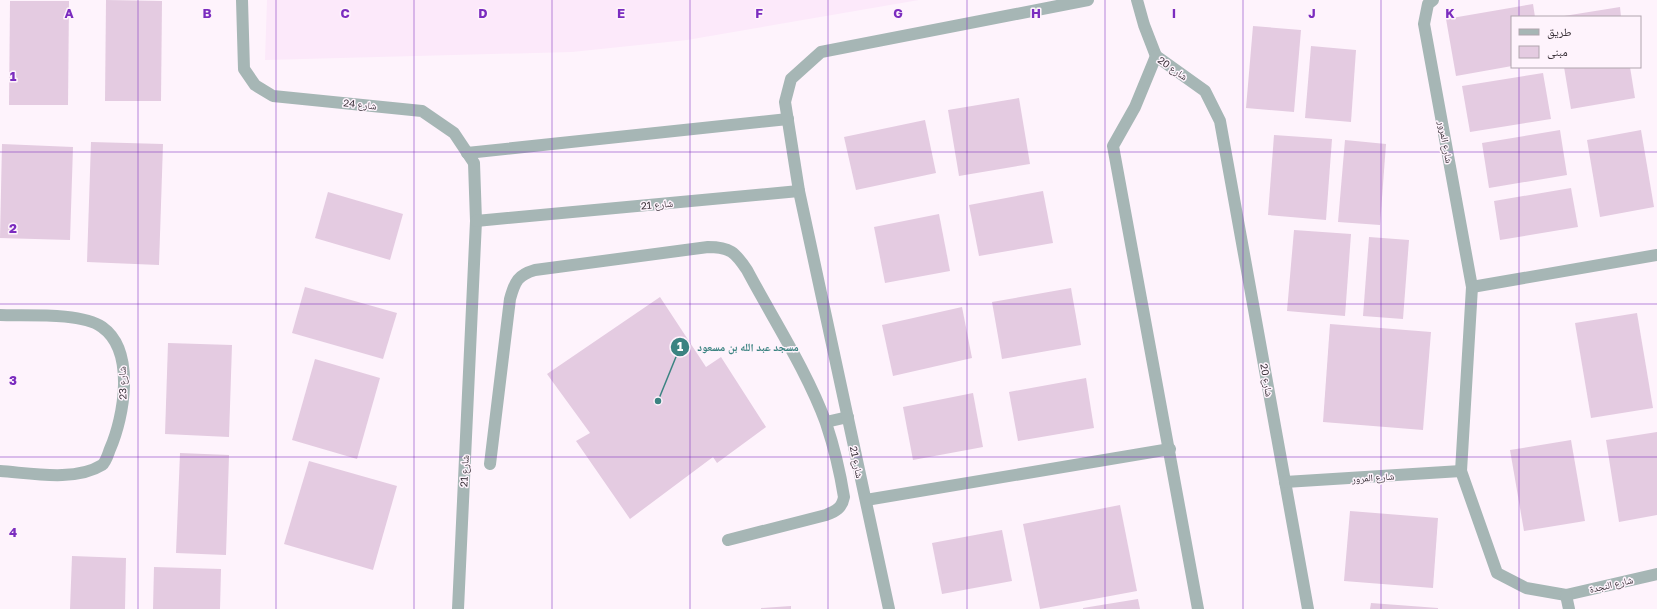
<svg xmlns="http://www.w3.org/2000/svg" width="1657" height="609" viewBox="0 0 1657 609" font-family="'Golos Text','Noto Naskh Arabic',sans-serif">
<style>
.built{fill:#fce9fa}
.building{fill:#e4cbe1}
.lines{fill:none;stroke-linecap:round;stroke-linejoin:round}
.minor{stroke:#a6b6b5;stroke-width:12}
.grid{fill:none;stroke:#7b2cbf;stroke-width:1;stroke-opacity:0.55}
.labels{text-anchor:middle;stroke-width:3;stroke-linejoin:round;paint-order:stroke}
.street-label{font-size:10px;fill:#3a3139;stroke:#fef3fc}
.grid-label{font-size:13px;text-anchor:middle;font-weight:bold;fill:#7b2cbf;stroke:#fef3fc;stroke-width:3;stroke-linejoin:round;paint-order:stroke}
.leader{fill:none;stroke:#3b8381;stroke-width:1.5}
.callout-dot{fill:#3b8381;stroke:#fef3fc;stroke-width:1.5}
.mark-label{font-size:12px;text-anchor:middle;font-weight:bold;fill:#fff}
.callout-label{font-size:11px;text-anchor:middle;font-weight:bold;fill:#3b8381;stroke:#fef3fc;stroke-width:3;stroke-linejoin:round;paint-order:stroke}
</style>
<rect width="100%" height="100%" fill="#fef3fc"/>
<!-- built -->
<polygon class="built" points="267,0 919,0 687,40 572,52 265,60"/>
<!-- building -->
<g class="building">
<polygon points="106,0 162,1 161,101 105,101"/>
<polygon points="10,1 69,1 68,105 9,105"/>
<polygon points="1533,4 1535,17 1512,17 1512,66 1456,76 1446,19"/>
<polygon points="1620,7 1621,17 1564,17 1564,16"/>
<polygon points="1253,26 1301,30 1294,112 1246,108"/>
<polygon points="1311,46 1356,50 1351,122 1305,118"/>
<polygon points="1564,67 1630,67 1635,98 1571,109"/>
<polygon points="1543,73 1551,119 1470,132 1462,86"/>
<polygon points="1019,98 1030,164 959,176 948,110"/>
<polygon points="925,120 936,173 856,190 844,137"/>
<polygon points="1560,130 1567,175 1489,188 1482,143"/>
<polygon points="1641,130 1654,207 1600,217 1587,140"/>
<polygon points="1274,135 1332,139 1326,220 1268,215"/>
<polygon points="1345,140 1386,144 1380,225 1338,222"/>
<polygon points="91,142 163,144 159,265 87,262"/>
<polygon points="2,144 73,147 70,240 0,238"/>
<polygon points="1571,188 1578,227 1500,240 1494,201"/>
<polygon points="1043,191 1053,243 979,256 969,205"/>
<polygon points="328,192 403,214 390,260 315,238"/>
<polygon points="939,214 950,271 885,283 874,227"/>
<polygon points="1294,230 1351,234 1345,316 1287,311"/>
<polygon points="1369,237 1409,240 1403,319 1363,316"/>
<polygon points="305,287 397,313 383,359 292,333"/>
<polygon points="1071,288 1081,345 1002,359 992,302"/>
<polygon points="660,297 706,367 721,357 766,427 717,463 713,457 630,519 576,441 590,433 547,374"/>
<polygon points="962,307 972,358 893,376 882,325"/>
<polygon points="1637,313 1653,408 1591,418 1575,323"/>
<polygon points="1330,324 1431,332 1423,430 1323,422"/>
<polygon points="168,343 232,345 229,437 165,434"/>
<polygon points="315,359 380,378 357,459 292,440"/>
<polygon points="1086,378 1094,428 1018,441 1009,392"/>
<polygon points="973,393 983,447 913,460 903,407"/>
<polygon points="1657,432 1657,515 1619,522 1606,440"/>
<polygon points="1571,440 1585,521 1524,531 1510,450"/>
<polygon points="180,453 229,455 226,555 176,553"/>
<polygon points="309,461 397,486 373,570 284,544"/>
<polygon points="1120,505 1137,591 1040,609 1023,524"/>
<polygon points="1350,511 1438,518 1433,588 1344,581"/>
<polygon points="1002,530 1012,581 942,594 932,543"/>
<polygon points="72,556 126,558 125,609 70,609"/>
<polygon points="154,567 221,569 220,609 153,609"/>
<polygon points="1138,599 1140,609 1083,609 1083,608"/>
<polygon points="1371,603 1438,608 1438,609 1370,609"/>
<polygon points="791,606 791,609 761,609 761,608"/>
</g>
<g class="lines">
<!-- minor -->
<g class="minor">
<polyline points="242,0 244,69 255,85 273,96 422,111 454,133 474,163 476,221 458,609"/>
<polyline points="1137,0 1144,25 1156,56"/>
<polyline points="1433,0 1428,4 1424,24 1472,287 1461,471 1497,573 1526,588 1566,595 1657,574"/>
<polyline points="1156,56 1205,91 1220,121 1308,609"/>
<polyline points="1156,56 1135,107 1113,146 1198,609"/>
<polyline points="467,153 788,119"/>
<polyline points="476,221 799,191"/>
<polyline points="1472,287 1657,255"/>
<path d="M0,315C26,316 81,312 102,327C136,351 124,417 110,449C108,454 106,462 102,465C75,482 30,473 0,471"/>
<polyline points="826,422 848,417"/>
<path d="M490,464L510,299C515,281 518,275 535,270L708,247C730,247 735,252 747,270C773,319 807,371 826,423C834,447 840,472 844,497C842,508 836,511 826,515L728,540"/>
<polyline points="1285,482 1461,471"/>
<polyline points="866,500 1170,449"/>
<polyline points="1566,595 1569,609"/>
<polyline points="889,609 799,191 785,102 791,79 821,52 1088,0"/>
</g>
</g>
<!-- grid -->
<path class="grid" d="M138,0V609M276,0V609M414,0V609M552,0V609M690,0V609M828,0V609M967,0V609M1105,0V609M1243,0V609M1381,0V609M1519,0V17M1519,67V609M0,152H1657M0,304H1657M0,457H1657"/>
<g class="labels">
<!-- street labels -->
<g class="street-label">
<text transform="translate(1173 68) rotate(35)" y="4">شارع 20</text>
<text transform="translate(360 104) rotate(6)" y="4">شارع 24</text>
<text transform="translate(1446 142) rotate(80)" y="4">شارع المرور</text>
<text transform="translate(657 204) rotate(-5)" y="4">شارع 21</text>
<text transform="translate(1267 380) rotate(80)" y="4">شارع 20</text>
<text transform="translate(122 383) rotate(-92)" y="4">شارع 23</text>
<text transform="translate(857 462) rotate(78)" y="4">شارع 21</text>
<text transform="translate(464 471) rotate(-87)" y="4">شارع 21</text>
<text transform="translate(1373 477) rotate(-4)" y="4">شارع المرور</text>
<text transform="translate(1611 584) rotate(-13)" y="4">شارع النجدة</text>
</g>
</g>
<g class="grid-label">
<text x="69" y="18">A</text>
<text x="207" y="18">B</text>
<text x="345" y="18">C</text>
<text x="483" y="18">D</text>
<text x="621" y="18">E</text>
<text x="759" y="18">F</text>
<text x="898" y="18">G</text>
<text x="1036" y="18">H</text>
<text x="1174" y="18">I</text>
<text x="1312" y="18">J</text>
<text x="1450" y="18">K</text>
<text x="13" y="81">1</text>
<text x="13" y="233">2</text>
<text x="13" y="385">3</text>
<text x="13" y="537">4</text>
</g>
<!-- callouts -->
<path class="leader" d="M658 401L680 347"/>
<g class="callout-dot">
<circle cx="658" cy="401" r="4"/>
<circle cx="680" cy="347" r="10"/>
</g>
<g class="mark-label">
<text x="680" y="351">1</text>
</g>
<g class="callout-label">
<text x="748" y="351">مسجد عبد الله بن مسعود</text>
</g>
<!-- legend -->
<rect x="1511" y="16" width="130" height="52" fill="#fef3fc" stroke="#b0a5ae"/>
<rect x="1519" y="29" width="20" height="6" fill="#a6b6b5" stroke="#b0a5ae"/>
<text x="1547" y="36" font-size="12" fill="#3a3139">طريق</text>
<rect x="1519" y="46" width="20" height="12" fill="#e4cbe1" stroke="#b0a5ae"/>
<text x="1547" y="56" font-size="12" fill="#3a3139">مبنى</text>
</svg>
